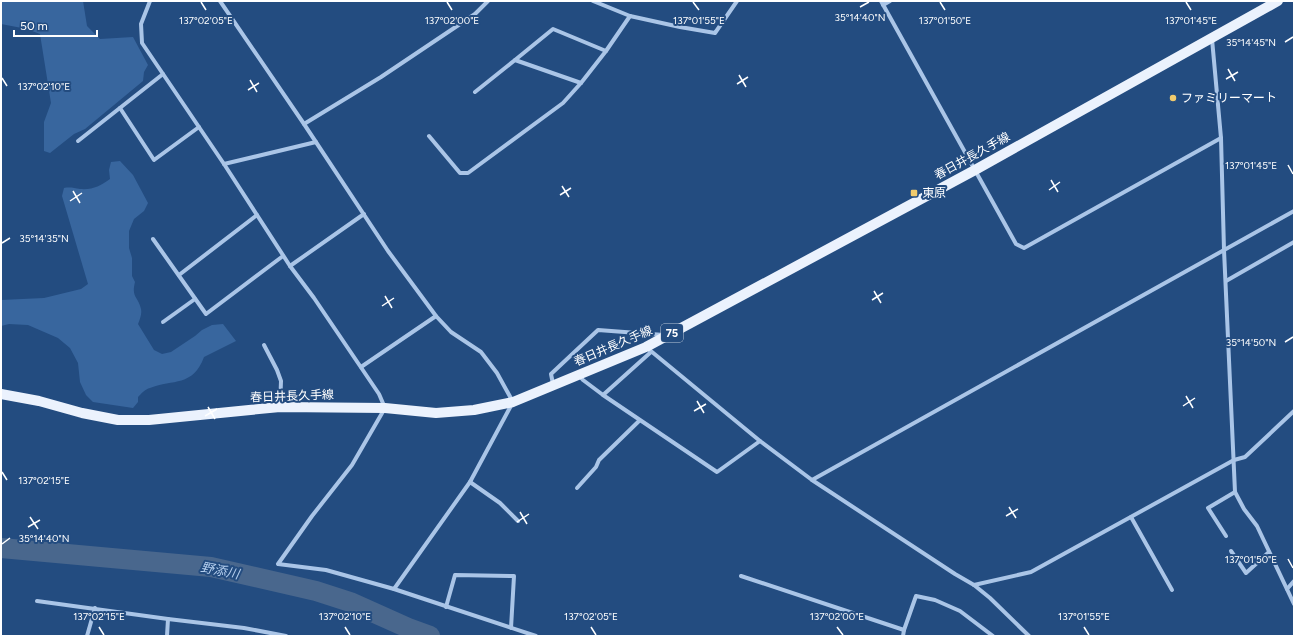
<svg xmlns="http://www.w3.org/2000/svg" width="1295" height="637" viewBox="0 0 1295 637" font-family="Figtree,'Noto Sans JP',sans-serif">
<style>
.green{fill:#38669e}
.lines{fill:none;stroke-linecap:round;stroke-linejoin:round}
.river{stroke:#49678d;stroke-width:20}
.minor{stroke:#aac5e7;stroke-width:4}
.primary{stroke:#ebf2fd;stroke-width:10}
.ticks{fill:none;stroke:#fff;stroke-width:1.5}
.poi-dot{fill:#f1cb6d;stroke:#234c80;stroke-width:1.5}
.labels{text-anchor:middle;stroke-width:4;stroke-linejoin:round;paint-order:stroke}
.shield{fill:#234c80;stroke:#bdc9d9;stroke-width:1}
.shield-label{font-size:11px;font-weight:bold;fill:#fff}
.poi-label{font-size:12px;fill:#fff;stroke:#234c80;text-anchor:start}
.street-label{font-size:12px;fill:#fff;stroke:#234c80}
.water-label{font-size:13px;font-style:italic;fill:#b5cfee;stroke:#234c80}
.ticks-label{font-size:10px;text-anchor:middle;fill:#fff;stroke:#234c80;stroke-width:4;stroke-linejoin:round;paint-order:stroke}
</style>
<rect width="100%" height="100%" fill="#234c80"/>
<!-- green -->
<g class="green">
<polygon points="1,1 83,1 87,26 100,39 133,37 148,65 144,72 143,81 85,129 74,134 50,153 44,151 44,122 51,103 40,34 27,29 1,24"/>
<path d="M120,161L133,175L148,203L144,211L134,219L129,231V248L132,258V276L135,282C131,298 138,296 141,309C142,314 140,319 138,324L154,350L162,354L171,352L195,336L202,330L212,325L223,324L236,341L204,357C193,387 173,379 150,388C145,389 141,394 138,397V402L133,408L93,402L86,395L80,382L78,363L70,348L58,338L28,325L9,324L1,326V300L44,298L81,289L88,284L62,196L64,188C70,187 74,188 80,189C93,190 100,186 110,179L109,170L111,162Z"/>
</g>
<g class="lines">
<!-- river -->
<polyline class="river" points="1,548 211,567 316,591 350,602 408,628 430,636"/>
<!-- minor -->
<g class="minor">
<polyline points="150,1 141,24 142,43 224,164 290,266 314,298 379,394 385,408 352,465 312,516 278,564 326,570 394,589 536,636"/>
<polyline points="220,1 304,124 388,251 436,316 451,332 481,352 497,373 513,402 470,482 394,589"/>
<polyline points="593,1 630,16 680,27 715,33 737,1"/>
<polyline points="881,1 1016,244 1024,248 1221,138"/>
<polyline points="883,5 890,1"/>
<polyline points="1212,39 1221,138 1224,250 1235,492 1244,509 1257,526 1294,604"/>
<polyline points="581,83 515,60 553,29 606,51"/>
<polyline points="475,92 515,60"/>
<polyline points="120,108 154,160 199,127"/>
<polyline points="304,124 381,77 475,14 488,1"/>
<polyline points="429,136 460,173 468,173 563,103 581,83 606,51 630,16"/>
<polyline points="78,141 163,74"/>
<polyline points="224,164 316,142"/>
<polyline points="153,239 206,314 283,256"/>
<polyline points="290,266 364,214"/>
<polyline points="179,275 257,215"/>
<polyline points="1226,281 1294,242"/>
<polyline points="163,322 195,299"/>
<polyline points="264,345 277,370 281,381 280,407"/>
<polyline points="646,347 760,441 812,480 955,574 974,585 990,598 1029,636"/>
<polyline points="651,352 603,395 717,472 760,441"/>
<polyline points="361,367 436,316"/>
<polyline points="579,375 583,380 603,395"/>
<polyline points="553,384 551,374 598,330 664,335"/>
<polyline points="812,480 1294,211"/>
<polyline points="470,482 500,503 518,521"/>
<polyline points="577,488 596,467 599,460 639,421"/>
<polyline points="1131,517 1172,590"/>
<polyline points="1226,536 1208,508 1235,492"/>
<polyline points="1231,551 1246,573 1269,552"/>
<polyline points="741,576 904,630"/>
<polyline points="974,585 1031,572 1234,460 1245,457 1294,411"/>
<polyline points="1287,589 1294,581"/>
<polyline points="37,601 168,619 244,628 286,636"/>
<polyline points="446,607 455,575 514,576 511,628"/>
<polyline points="87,636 95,608"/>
<polyline points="167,636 168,619"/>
<polyline points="903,636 904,630 916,596 935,600 960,611 993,636"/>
</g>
<!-- primary -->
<polyline class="primary" points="1,394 39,401 82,413 118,420 149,420 280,407 385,408 436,413 474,410 513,402 646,347 975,170 1278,1"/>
</g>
<!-- ticks -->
<path class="ticks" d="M201,2L206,10M447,2L452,10M693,2L699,10M940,2L945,10M1186,2L1191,10M860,7L869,2M1285,42L1293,37M1228,69L1235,81M739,75L746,87M2,78L7,86M1226,79L1238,72M250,80L257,92M737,84L748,77M248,90L259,83M1288,165L1293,174M1051,180L1058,192M562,186L569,197M1049,190L1060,182M73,191L80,203M560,195L571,188M70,201L82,193M2,243L10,238M874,291L881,303M385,296L392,308M872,300L883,293M382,306L394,298M1285,342L1293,337M1186,396L1193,408M697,401L704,413M1183,406L1195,398M208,407L215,419M694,411L706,404M205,416L217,409M2,472L7,480M1009,507L1016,518M520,512L527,524M1006,516L1018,509M30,517L38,529M517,522L529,514M28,527L40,520M2,544L10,538M1288,559L1293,568M99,627L104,635M345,627L350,635M591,627L596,635M837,627L843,635M1084,627L1089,635"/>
<!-- markers -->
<g class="poi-dot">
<circle cx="1173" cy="98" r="4"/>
<rect x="910" y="189" width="8" height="8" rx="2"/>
</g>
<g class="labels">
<!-- shield labels -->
<rect class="shield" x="661" y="324" width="22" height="18" rx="3"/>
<g class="shield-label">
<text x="672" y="337">75</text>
</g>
<!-- poi labels -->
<g class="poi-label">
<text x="1181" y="102">ファミリーマート</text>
<text x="922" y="197">東原</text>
</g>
<!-- street labels -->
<g class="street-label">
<text transform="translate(972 156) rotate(-29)" y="4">春日井長久手線</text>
<text transform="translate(613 346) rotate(-23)" y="4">春日井長久手線</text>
<text transform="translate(292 396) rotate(-2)" y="4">春日井長久手線</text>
</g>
<!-- water labels -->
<g class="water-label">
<text transform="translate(220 570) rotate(11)" y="5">野添川</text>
</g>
</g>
<g class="ticks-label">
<text x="860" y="21">35°14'40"N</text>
<text x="1191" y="24">137°01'45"E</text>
<text x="206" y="24">137°02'05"E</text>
<text x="452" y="24">137°02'00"E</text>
<text x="699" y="24">137°01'55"E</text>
<text x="945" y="24">137°01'50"E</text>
<text x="1251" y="46">35°14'45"N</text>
<text x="44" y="90">137°02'10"E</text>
<text x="1251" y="169">137°01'45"E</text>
<text x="44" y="242">35°14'35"N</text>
<text x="1251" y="346">35°14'50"N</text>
<text x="44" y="484">137°02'15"E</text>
<text x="44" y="542">35°14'40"N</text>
<text x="1251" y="563">137°01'50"E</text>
<text x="99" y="620">137°02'15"E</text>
<text x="345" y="620">137°02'10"E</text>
<text x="591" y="620">137°02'05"E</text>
<text x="837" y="620">137°02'00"E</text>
<text x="1084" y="620">137°01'55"E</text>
</g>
<!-- border -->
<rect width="1295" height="637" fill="none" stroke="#ffffff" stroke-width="4"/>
<!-- scale -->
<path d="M14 30v6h83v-6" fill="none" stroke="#ffffff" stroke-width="2"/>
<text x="20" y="30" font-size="12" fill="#ffffff" stroke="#234c80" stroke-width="3" paint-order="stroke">50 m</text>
</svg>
